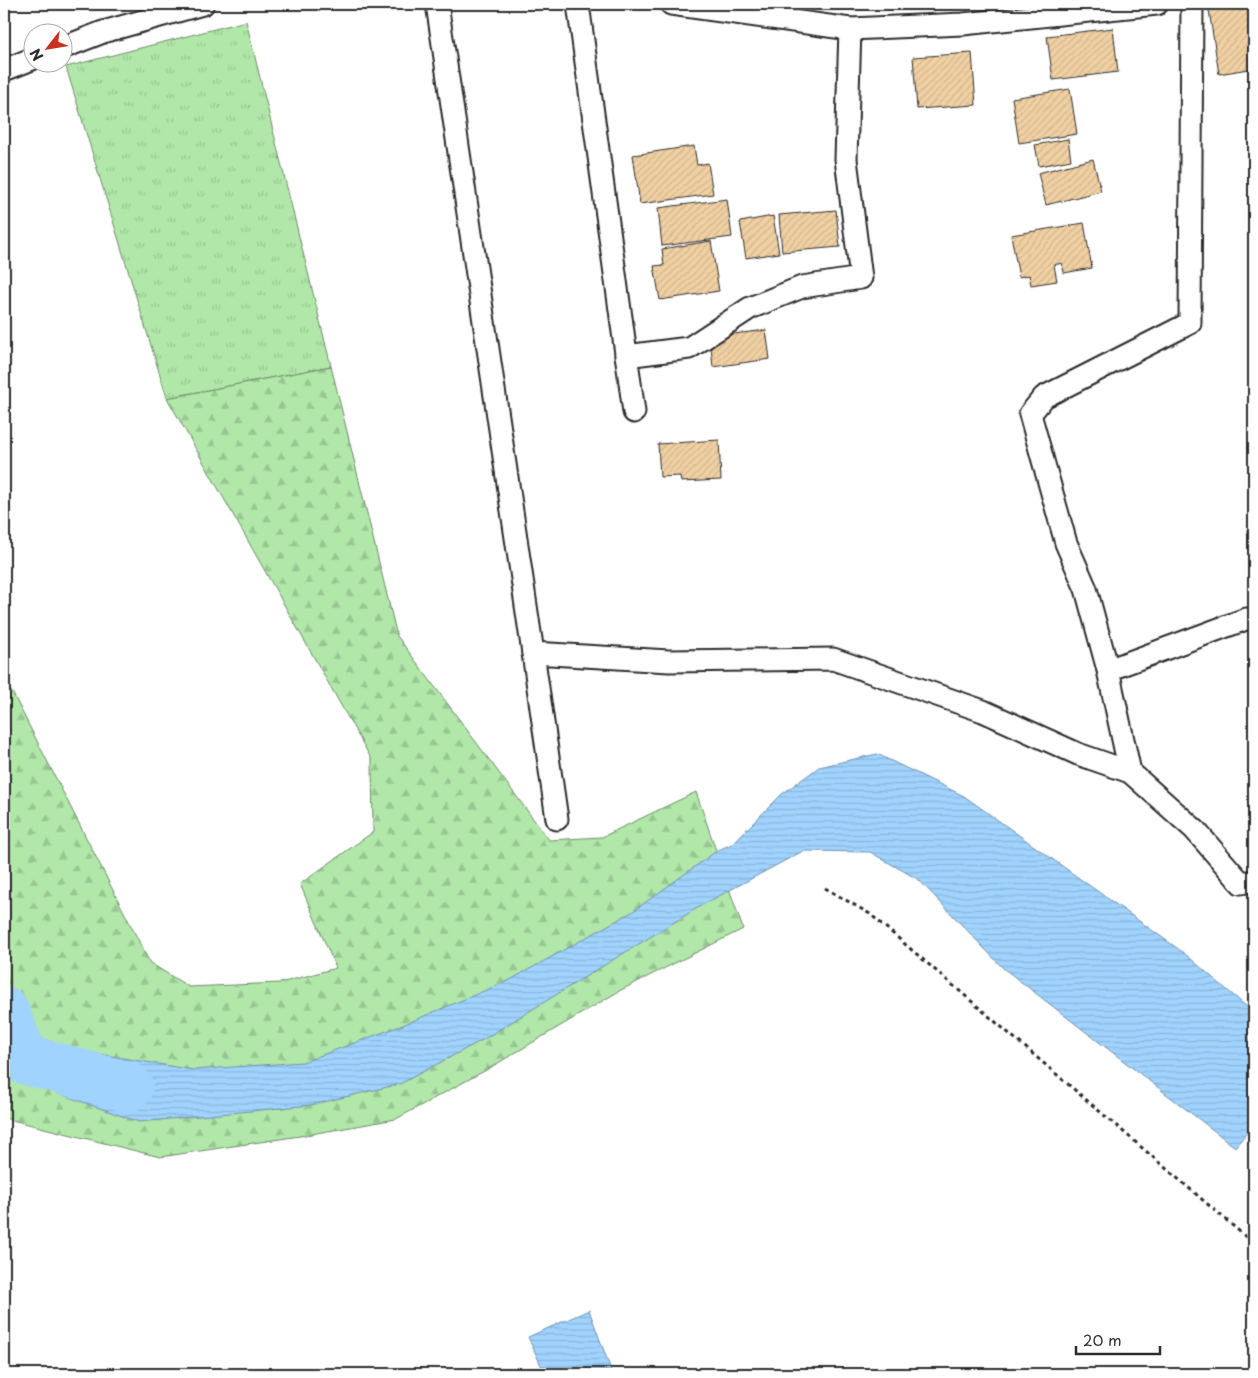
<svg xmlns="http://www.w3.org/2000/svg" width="1258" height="1378" viewBox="0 0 1258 1378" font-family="'Playpen Sans',sans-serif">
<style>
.grass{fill:url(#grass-tufts);stroke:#6e896a}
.forest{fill:url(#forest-firs);stroke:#6e896a}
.water{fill:url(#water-rules);stroke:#7190aa}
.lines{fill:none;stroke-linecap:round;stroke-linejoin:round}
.river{stroke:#a0d3fe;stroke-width:50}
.building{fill:url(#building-hatch);stroke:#2b2b2b}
.minor-casing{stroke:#2b2b2b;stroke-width:25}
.path{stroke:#2b2b2b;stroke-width:3;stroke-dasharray:4 4;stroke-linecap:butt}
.minor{stroke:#fff;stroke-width:21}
</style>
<defs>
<pattern id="grass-tufts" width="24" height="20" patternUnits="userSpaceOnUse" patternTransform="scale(1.25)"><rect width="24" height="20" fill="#b1e7a9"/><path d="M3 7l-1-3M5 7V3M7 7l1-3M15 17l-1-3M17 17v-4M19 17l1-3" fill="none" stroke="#98c692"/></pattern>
<pattern id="forest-firs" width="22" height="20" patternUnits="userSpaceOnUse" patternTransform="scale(1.25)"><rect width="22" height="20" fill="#b1e7a9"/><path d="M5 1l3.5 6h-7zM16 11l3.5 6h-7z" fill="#98c692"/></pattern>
<pattern id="water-rules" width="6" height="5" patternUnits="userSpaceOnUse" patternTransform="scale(1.25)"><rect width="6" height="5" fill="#a0d3fe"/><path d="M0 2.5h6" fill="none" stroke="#8ab5da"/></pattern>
<pattern id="building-hatch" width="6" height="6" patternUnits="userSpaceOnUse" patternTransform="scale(1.25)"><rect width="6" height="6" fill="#f1d1a3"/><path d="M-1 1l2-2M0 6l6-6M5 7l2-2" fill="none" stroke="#cfb48c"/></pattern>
</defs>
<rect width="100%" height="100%" fill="#fff"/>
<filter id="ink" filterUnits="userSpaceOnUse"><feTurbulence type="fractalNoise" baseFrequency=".02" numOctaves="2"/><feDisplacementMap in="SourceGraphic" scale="10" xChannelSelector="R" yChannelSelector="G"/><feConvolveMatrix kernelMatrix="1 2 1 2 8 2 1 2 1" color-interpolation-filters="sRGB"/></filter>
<g filter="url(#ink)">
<!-- grass -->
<polygon class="grass" points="246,21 331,366 167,398 66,67"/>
<!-- forest -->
<polygon class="forest" points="331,366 397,636 549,840 602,837 696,792 743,929 621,990 488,1069 396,1119 300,1136 160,1157 4,1118 4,688 12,692 150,963 189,987 280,983 336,968 300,884 373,832 372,760 167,398"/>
<!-- water -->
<g class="water">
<polygon points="877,754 964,796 1184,953 1254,1013 1254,1124 1235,1147 1003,968 919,880 870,852 803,851 704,904 484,1039 400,1084 311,1105 139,1122 46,1089 76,1050 193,1070 303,1062 403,1025 510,980 632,912 718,850 732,844 782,794 819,767"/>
<polygon points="589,1310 611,1370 593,1374 545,1374 528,1337"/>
</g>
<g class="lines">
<!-- river -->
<polyline class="river" points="4,1011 24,1059 128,1087"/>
</g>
<!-- building -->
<g class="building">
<polygon points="1208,4 1254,4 1254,68 1219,74"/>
<polygon points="1113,28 1118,72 1053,80 1047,36"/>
<polygon points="972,53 976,105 917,109 913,57"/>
<polygon points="1070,89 1077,134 1019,143 1012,98"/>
<polygon points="1068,139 1071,160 1039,166 1035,145"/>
<polygon points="694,146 697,165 708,163 713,194 640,204 633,155"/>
<polygon points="1093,159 1101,191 1046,205 1038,173"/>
<polygon points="727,199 732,237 662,246 658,208"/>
<polygon points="836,210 840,247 782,252 779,215"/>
<polygon points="773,216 779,253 746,258 740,222"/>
<polygon points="1084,223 1092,268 1064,273 1062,263 1054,265 1057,281 1031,285 1029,275 1019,277 1011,235"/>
<polygon points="711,241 719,291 660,300 654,266 664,265 662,249"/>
<polygon points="766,330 770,359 713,367 710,337"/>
<polygon points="719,440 721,480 681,482 680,476 660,477 658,444"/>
</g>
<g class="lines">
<!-- minor casing -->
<g class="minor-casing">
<g id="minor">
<polyline points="437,4 533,653 669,661 833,659 983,711 1078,754 1130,772 1195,830 1241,883 1254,881"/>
<polyline points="578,4 634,412"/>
<polyline points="671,4 850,29 963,24 1157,4"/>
<polyline points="62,48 103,32 203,4"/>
<polyline points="4,70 32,59"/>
<polyline points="626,356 689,348 750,308 802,287 861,278 846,159 850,29"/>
<polyline points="533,653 557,819"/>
<polyline points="1108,670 1246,619"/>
<polyline points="1130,772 1108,670 1086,589 1066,543 1030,414 1044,397 1190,323 1192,4"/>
</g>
</g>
<!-- path -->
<polyline class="path" points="825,888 870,914 1254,1244"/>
<!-- minor -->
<use href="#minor" class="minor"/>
</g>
</g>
<!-- margin -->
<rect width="1258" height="1378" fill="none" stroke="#fff" stroke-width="20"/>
<rect x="10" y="10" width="1238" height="1358" fill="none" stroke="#2b2b2b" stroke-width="2" filter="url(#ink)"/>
<!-- north arrow -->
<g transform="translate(48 48) rotate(239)"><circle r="24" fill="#ffffff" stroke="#aaaaaa"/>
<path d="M0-4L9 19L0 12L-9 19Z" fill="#c8321e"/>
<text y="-8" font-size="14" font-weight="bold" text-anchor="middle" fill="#2b2b2b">N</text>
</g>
<!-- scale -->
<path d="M1076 1346v8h84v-8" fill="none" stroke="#2b2b2b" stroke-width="2.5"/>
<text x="1083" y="1346" font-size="15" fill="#2b2b2b" stroke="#ffffff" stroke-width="4" paint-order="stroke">20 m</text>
</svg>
